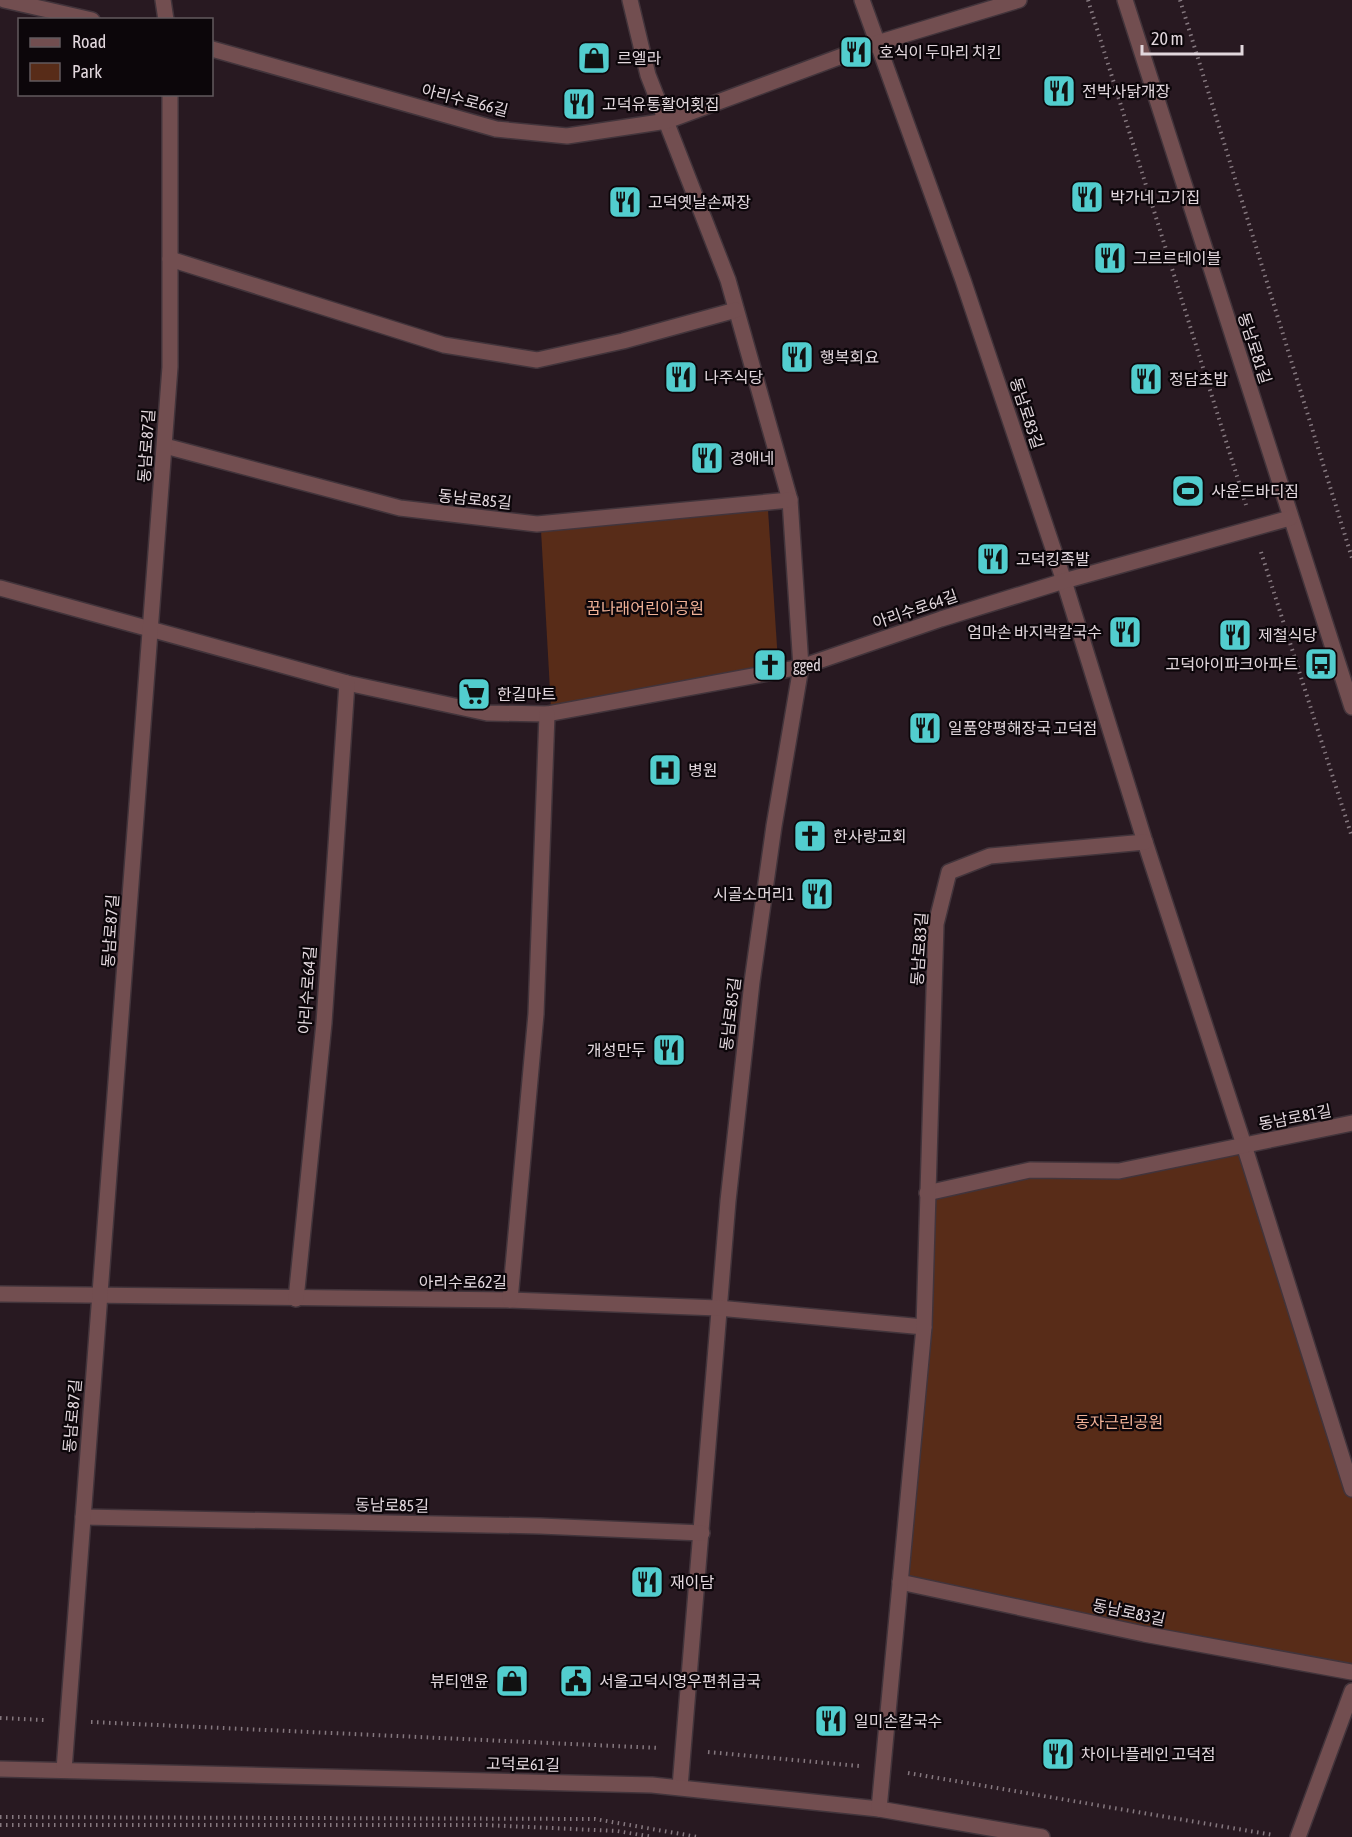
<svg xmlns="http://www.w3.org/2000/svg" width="1352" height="1837" viewBox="0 0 1352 1837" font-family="'Asap Condensed','Noto Sans KR',sans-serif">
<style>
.green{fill:#582c18}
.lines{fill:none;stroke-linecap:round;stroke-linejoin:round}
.minor-casing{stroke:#42343b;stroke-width:18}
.path{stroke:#85787f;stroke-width:4;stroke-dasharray:1.5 4.5;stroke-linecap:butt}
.minor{stroke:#724e50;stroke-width:15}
.labels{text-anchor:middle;stroke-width:4.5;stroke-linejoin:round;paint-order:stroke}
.poi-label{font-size:16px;fill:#e2d7dd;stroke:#0c060a;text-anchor:start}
.street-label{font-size:16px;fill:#e2d7dd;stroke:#0c060a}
.park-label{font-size:16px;fill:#f1b297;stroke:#0c060a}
</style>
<rect width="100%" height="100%" fill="#281921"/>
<!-- green -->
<g class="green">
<polygon points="768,510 779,677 551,708 541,530"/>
<polygon points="1244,1145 1352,1489 1352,1672 900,1582 927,1193 1030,1170 1119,1171"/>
</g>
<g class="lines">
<!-- minor casing -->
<g class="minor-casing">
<g id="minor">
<polyline points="4,0 92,20"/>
<polyline points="163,0 166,20"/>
<polyline points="630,0 648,75 728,280 790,500 801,667 774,826 752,982 728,1201 680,1787"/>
<polyline points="862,0 963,280 1064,581 1145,842 1244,1145 1352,1489"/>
<polyline points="1125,0 1352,707"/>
<polyline points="212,49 496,129 567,136 667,121 877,43 1019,0"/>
<polyline points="170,259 444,345 537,360 623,341 736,310"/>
<polyline points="165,446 400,508 537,524 790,500"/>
<polyline points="0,588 347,683 487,713 547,714 801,667 941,619 1064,581 1290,518"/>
<polyline points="927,1193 1030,1170 1119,1171 1352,1123"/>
<polyline points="0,1294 510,1300 718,1308 924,1327"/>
<polyline points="296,1299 324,1023 347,683"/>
<polyline points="510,1300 536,1014 547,714"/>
<polyline points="83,1517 540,1526 702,1533"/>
<polyline points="900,1582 1144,1634 1352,1672"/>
<polyline points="0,1769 652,1785 879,1809 1042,1837"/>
<polyline points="64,1770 170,367 170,94"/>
<polyline points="879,1809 924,1327 936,924 949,872 990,856 1145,842"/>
<polyline points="1298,1837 1352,1691"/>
</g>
</g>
<!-- path -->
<g class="path">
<polyline points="1088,0 1246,505"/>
<polyline points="1180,0 1352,558"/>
<polyline points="1261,552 1352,837"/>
<polyline points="0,1718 44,1720"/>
<polyline points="91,1722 659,1748"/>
<polyline points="708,1752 859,1766"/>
<polyline points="908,1773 1273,1835"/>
<polyline points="0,1817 595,1819 698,1837"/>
<polyline points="0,1825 485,1825 617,1831 653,1837"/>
</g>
<!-- minor -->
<use href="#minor" class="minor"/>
</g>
<!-- icons -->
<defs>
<g id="restaurant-square" transform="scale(1.725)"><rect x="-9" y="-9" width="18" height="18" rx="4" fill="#52cdce" stroke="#0c060a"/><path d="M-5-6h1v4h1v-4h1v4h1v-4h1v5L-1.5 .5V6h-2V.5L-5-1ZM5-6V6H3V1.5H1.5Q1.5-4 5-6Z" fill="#111"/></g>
<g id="shop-square" transform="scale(1.725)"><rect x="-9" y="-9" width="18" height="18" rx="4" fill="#52cdce" stroke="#0c060a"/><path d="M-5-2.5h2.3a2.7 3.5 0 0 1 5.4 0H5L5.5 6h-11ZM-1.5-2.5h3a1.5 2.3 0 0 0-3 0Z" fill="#111"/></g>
<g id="stadium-square" transform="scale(1.725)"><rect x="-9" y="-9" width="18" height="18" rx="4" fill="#52cdce" stroke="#0c060a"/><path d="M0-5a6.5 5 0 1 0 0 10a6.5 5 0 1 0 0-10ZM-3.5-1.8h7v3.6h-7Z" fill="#111"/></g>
<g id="bus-square" transform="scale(1.725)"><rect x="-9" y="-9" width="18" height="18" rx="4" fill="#52cdce" stroke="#0c060a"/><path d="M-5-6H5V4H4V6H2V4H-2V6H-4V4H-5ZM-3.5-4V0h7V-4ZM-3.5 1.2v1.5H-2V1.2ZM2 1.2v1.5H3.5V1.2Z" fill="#111"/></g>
<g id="church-square" transform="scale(1.725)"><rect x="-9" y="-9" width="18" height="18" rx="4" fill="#52cdce" stroke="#0c060a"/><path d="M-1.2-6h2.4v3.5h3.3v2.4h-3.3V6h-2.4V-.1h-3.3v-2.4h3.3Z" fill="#111"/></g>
<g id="supermarket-square" transform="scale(1.725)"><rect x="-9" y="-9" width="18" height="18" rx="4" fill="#52cdce" stroke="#0c060a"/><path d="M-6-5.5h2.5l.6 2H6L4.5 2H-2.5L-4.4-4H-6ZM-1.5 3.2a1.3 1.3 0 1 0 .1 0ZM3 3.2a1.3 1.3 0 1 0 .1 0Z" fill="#111"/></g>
<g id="hospital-square" transform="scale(1.725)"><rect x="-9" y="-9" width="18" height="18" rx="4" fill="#52cdce" stroke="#0c060a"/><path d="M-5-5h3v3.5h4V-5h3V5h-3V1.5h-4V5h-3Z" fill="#111"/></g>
<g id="civic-square" transform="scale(1.725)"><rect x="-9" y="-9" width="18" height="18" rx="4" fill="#52cdce" stroke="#0c060a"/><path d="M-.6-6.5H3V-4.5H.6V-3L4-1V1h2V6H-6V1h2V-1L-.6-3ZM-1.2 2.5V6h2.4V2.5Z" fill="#111"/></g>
</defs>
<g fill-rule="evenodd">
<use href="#restaurant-square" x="856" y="52"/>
<use href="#shop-square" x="594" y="58"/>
<use href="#restaurant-square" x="1059" y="91"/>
<use href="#restaurant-square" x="579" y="104"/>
<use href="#restaurant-square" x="1087" y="197"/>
<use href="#restaurant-square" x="625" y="202"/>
<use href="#restaurant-square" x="1110" y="258"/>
<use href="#restaurant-square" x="797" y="357"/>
<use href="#restaurant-square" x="681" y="377"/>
<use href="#restaurant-square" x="1146" y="379"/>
<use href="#restaurant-square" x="707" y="458"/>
<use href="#stadium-square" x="1188" y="491"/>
<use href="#restaurant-square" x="993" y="559"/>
<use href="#restaurant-square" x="1125" y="632"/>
<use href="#restaurant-square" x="1235" y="635"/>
<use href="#bus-square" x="1321" y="664"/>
<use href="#church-square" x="770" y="665"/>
<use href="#supermarket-square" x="474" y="694"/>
<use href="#restaurant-square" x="925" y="728"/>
<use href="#hospital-square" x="665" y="770"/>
<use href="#church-square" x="810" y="836"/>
<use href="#restaurant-square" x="817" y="894"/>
<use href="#restaurant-square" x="669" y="1050"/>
<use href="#restaurant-square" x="647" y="1582"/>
<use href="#shop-square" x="512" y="1681"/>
<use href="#civic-square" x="576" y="1681"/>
<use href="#restaurant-square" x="831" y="1721"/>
<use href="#restaurant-square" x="1058" y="1754"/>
</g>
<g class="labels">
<!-- poi labels -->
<g class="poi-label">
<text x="879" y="58">호식이 두마리 치킨</text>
<text x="617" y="64">르엘라</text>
<text x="1082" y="97">전박사닭개장</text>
<text x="602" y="110">고덕유통활어횟집</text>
<text x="1110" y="203">박가네 고기집</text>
<text x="648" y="208">고덕옛날손짜장</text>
<text x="1133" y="264">그르르테이블</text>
<text x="820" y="363">행복회요</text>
<text x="704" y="383">나주식당</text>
<text x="1169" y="385">정담초밥</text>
<text x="730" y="464">경애네</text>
<text x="1211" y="497">사운드바디짐</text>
<text x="1016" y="565">고덕킹족발</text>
<text x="1102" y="638" text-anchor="end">엄마손 바지락칼국수</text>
<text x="1258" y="641">제철식당</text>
<text x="1298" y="670" text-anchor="end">고덕아이파크아파트</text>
<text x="793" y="671">gged</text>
<text x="497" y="700">한길마트</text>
<text x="948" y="734">일품양평해장국 고덕점</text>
<text x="688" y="776">병원</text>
<text x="833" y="842">한사랑교회</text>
<text x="794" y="900" text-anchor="end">시골소머리1</text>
<text x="646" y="1056" text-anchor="end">개성만두</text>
<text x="670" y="1588">재이담</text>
<text x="489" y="1687" text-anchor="end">뷰티앤윤</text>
<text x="599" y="1687">서울고덕시영우편취급국</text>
<text x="854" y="1727">일미손칼국수</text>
<text x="1081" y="1760">차이나플레인 고덕점</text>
</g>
<!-- street labels -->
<g class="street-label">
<text transform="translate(465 100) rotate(14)" y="6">아리수로66길</text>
<text transform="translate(1255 348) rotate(72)" y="6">동남로81길</text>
<text transform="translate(1027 413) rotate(72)" y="6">동남로83길</text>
<text transform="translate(146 446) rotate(-86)" y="6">동남로87길</text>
<text transform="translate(475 499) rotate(6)" y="6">동남로85길</text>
<text transform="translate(915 609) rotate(-19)" y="6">아리수로64길</text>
<text transform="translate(110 931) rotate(-86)" y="6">동남로87길</text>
<text transform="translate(919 949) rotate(-86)" y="6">동남로83길</text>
<text transform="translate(307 990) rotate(-86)" y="6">아리수로64길</text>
<text transform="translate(730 1014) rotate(-83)" y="6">동남로85길</text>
<text transform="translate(1295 1117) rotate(-11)" y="6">동남로81길</text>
<text x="463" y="1288">아리수로62길</text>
<text transform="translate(72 1416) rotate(-85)" y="6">동남로87길</text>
<text transform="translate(392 1505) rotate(1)" y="6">동남로85길</text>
<text transform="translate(1129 1612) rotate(12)" y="6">동남로83길</text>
<text transform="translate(523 1764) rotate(1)" y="6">고덕로61길</text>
</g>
<!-- park labels -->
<g class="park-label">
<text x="645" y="614">꿈나래어린이공원</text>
<text x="1119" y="1428">동자근린공원</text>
</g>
</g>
<!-- legend -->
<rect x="18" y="18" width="195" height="78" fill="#0c060a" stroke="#625a5e" stroke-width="1.5"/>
<rect x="30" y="38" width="30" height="9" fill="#724e50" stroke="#625a5e" stroke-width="1.5"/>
<text x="72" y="48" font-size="18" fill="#e2d7dd">Road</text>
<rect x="30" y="63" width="30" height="18" fill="#582c18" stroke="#625a5e" stroke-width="1.5"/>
<text x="72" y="78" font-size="18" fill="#e2d7dd">Park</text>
<!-- scale -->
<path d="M1142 45v9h100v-9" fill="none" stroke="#e2d7dd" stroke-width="3"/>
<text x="1151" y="45" font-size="18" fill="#e2d7dd" stroke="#0c060a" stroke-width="4.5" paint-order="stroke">20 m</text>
</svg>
